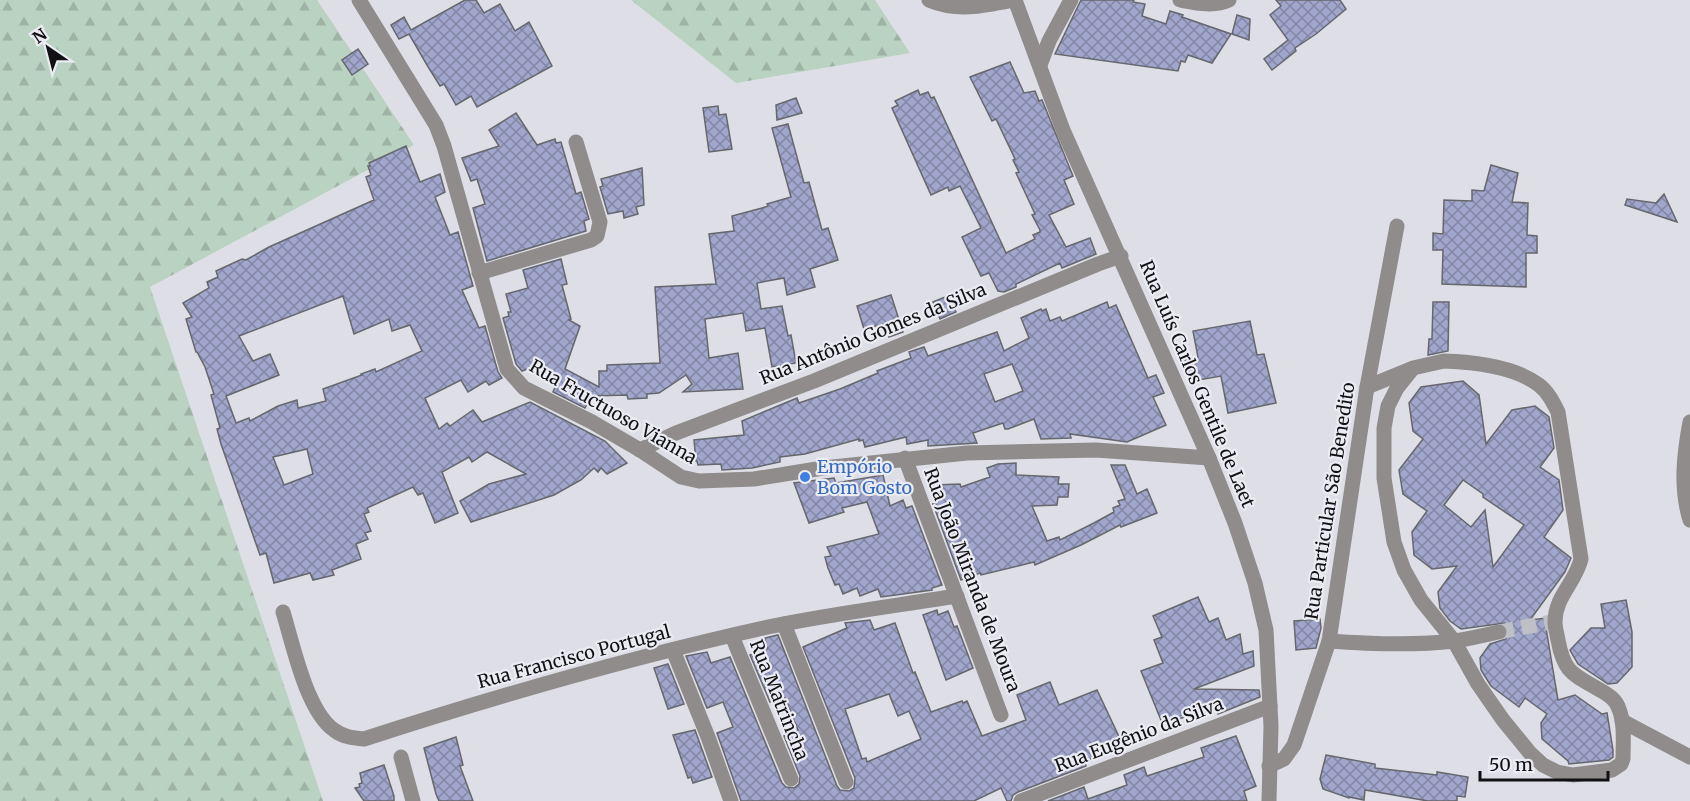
<svg xmlns="http://www.w3.org/2000/svg" width="1690" height="801" viewBox="0 0 1690 801" font-family="Merriweather,serif">
<style>
.forest{fill:url(#forest-firs)}
.building{fill:url(#building-cross-hatch);stroke:#66676d;stroke-width:1.5;fill-rule:evenodd}
.lines{fill:none;stroke-linecap:round;stroke-linejoin:round}
.minor-tunnel{stroke:#bfc0c6;stroke-width:15;stroke-dasharray:15 8;stroke-linecap:butt}
.minor{stroke:#8f8c8b;stroke-width:15}
.shop-dot{fill:#3f7fe0;stroke:#ebecf3;stroke-width:2}
.labels{text-anchor:middle;stroke-width:4.5;stroke-linejoin:round;paint-order:stroke}
.street-label{font-size:18px;fill:#111114;stroke:#ebecf3}
.shop-label{font-size:18px;fill:#366cbe;stroke:#ebecf3;text-anchor:start}
</style>
<defs>
<pattern id="forest-firs" width="22" height="20" patternUnits="userSpaceOnUse" patternTransform="scale(1.5)"><rect width="22" height="20" fill="#b9d2c1"/><path d="M5 1l3.5 6h-7zM16 11l3.5 6h-7z" fill="#9eb3a5"/></pattern>
<pattern id="building-cross-hatch" width="8" height="8" patternUnits="userSpaceOnUse" patternTransform="scale(1.5)"><rect width="8" height="8" fill="#a1a6cc"/><path d="M0 0l8 8M0 8l8-8" fill="none" stroke="#8286a4"/></pattern>
</defs>
<rect width="100%" height="100%" fill="#dedfe6"/>
<!-- forest -->
<g class="forest">
<polygon points="0,0 317,0 414,145 150,287 323,801 0,801"/>
<polygon points="631,0 875,0 910,53 736,83"/>
</g>
<!-- building -->
<g class="building">
<polygon points="465,0 476,0 484,13 500,4 515,31 529,22 552,66 477,107 471,96 456,105 444,84 440,86 427,65 409,34 399,39 391,25 404,17 411,30"/>
<polygon points="1081,0 1134,0 1133,2 1145,4 1142,16 1166,24 1170,11 1183,15 1182,17 1231,34 1212,63 1188,55 1185,62 1181,61 1178,71 1055,54"/>
<polygon points="1276,0 1340,0 1346,9 1316,34 1295,48 1296,51 1272,70 1264,59 1288,40 1270,15 1281,6"/>
<polygon points="1237,15 1250,19 1249,40 1232,34"/>
<polygon points="358,49 368,64 352,75 342,60"/>
<polygon points="1010,62 1024,93 1035,91 1039,101 1042,100 1073,176 1064,180 1074,204 1049,215 1066,247 1090,238 1096,254 1062,268 1060,263 1016,284 1016,287 1004,292 998,291 989,273 981,276 962,237 981,228 960,186 949,191 948,187 931,195 892,108 898,105 895,101 918,90 920,95 928,92 931,98 934,97 1006,253 1035,239 1033,235 1040,232 1040,230 1032,215 1035,214 1016,173 1019,172 1013,160 1015,159 996,119 992,121 970,77"/>
<polygon points="796,98 802,113 777,120 776,105"/>
<polygon points="718,106 719,115 726,114 732,149 709,152 703,108"/>
<polygon points="516,113 537,145 555,139 556,143 561,142 576,194 581,192 589,219 584,221 586,231 487,261 473,208 485,204 477,179 471,181 462,158 499,146 489,130"/>
<polygon points="788,124 804,183 809,182 822,230 828,228 838,260 810,269 815,287 787,295 784,278 757,283 761,309 782,306 788,336 791,335 796,363 772,367 765,328 746,331 743,313 705,319 709,358 738,353 743,389 683,392 692,384 686,375 659,393 647,394 647,398 628,399 627,395 591,396 585,408 553,392 556,385 531,372 530,368 522,371 516,364 503,318 509,316 508,312 511,312 506,294 528,288 523,270 561,259 567,284 562,285 571,319 569,320 580,326 565,369 599,387 599,371 607,371 607,365 660,363 655,287 716,284 709,234 734,231 732,216 762,208 768,206 767,204 791,197 772,128"/>
<path d="M406,146L420,182L440,174L445,192L435,197L450,235L458,232L473,286L462,290L479,328L485,326L498,372L502,378L489,385L486,381L468,392L461,380L425,398L439,429L447,423L450,426L473,410L482,422L530,402L605,441L627,463L607,474L601,468L598,472L594,468L581,480L554,495L471,522L460,501L489,484L526,474L487,452L472,462L469,457L442,472L458,513L435,523L423,493L418,495L413,487L367,508L369,512L364,514L371,531L365,533L368,539L356,544L361,559L332,570L334,575L313,580L310,573L274,583L266,553L260,555L221,444L217,429L220,428L211,395L214,394L205,367L197,352H196L186,319L192,317L183,303L209,288L207,282L218,277L216,271L242,259L246,260L269,247L374,200L366,177L371,175L368,166H370L369,163ZM343,296L354,334L389,319L392,331L410,325L422,351L376,372L375,369L361,374L362,375L323,389L326,401L298,408L297,400L278,406L250,421L249,418L236,423L226,396L279,375L270,354L253,361L239,336ZM307,449L313,474L284,485L273,457Z"/>
<polygon points="1491,165 1518,173 1512,202 1528,203 1527,235 1537,236 1537,253 1526,253 1526,287 1442,284 1443,250 1433,250 1433,233 1443,234 1444,200 1472,201 1472,190 1484,191"/>
<polygon points="642,168 644,205 636,207 638,214 624,218 623,211 608,214 600,187 603,186 601,179"/>
<polygon points="1664,194 1677,222 1625,205 1627,199 1656,203"/>
<polygon points="955,293 960,305 954,308 956,312 940,319 933,302"/>
<polygon points="891,295 903,332 889,337 885,324 864,329 857,306"/>
<path d="M1107,302L1109,308L1116,305L1148,378L1156,375L1164,393L1153,397L1166,425L1127,442L1070,434L1071,438L1041,439L1034,419L1008,429H1005L1003,423L973,433L977,443L928,446V440L907,444L906,437L865,447L863,440L859,441V439L805,454L780,457V462L752,468L722,470L721,464L698,465L697,461H696L694,440L744,435L742,421L797,398L799,403L840,389L878,373L877,371L911,358L909,352L924,347L928,356L997,332L1004,351L1029,338L1021,318L1041,309L1042,311L1046,309L1050,321L1060,317L1062,321ZM1012,364L1023,391L995,402L984,374Z"/>
<polygon points="1433,302 1449,302 1448,351 1428,355 1429,339 1432,339"/>
<polygon points="1250,321 1257,355 1264,354 1276,403 1228,413 1221,376 1193,381 1185,360 1198,357 1193,331"/>
<path d="M1463,381L1479,395L1486,444L1512,410L1535,406L1549,417L1554,448L1540,467L1559,480L1563,510L1544,537L1571,558L1565,572L1530,620L1546,618V628L1558,700L1575,695L1602,714L1607,713L1613,750V757L1609,760L1569,764L1568,761L1542,739L1541,723L1547,714L1525,698L1519,707L1491,686L1481,670L1480,658L1490,644L1506,639L1509,631L1505,623L1461,629L1450,621L1440,608L1438,592L1457,566L1432,569L1414,555L1412,532L1427,511L1403,494L1399,470L1423,439L1413,431L1409,403L1421,387ZM1463,480L1483,494V497L1524,525L1493,567L1485,510L1471,527L1444,505Z"/>
<polygon points="1016,463 1016,475 1059,477 1058,484 1069,484 1068,497 1058,497 1057,505 1032,506 1047,541 1059,537 1060,540 1094,523 1114,512 1113,508 1120,505 1118,501 1125,499 1111,465 1125,465 1137,494 1147,489 1157,513 1121,527 1120,525 1081,545 1035,565 1034,562 981,575 980,573 961,580 933,504 936,504 935,485 960,484 961,487 990,477 987,468 998,464"/>
<polygon points="883,475 890,506 903,500 906,508 912,506 942,585 932,588 932,590 881,597 878,589 860,596 857,588 843,594 839,584 835,585 828,568 825,557 831,556 827,547 879,534 867,502 842,508 844,512 809,523 794,483 834,478 836,483"/>
<polygon points="1198,597 1209,622 1218,618 1226,640 1240,634 1243,654 1253,651 1254,666 1194,689 1259,690 1260,697 1218,714 1216,709 1192,719 1190,715 1163,725 1141,671 1163,663 1154,640 1162,637 1153,616"/>
<polygon points="1626,600 1632,632 1632,667 1617,683 1608,684 1578,664 1570,650 1591,628 1605,628 1601,604"/>
<polygon points="937,610 938,615 948,611 954,627 957,626 973,668 946,680 923,615"/>
<polygon points="1320,619 1321,628 1316,648 1296,650 1294,621"/>
<path d="M870,620L874,630L895,623L913,673L915,672L931,712L962,701L963,703L967,701L982,736L1026,720L1017,695L1050,682L1059,705L1097,690L1122,743L1085,762L1086,766L1018,792L1013,795L1011,801H1007L1001,788L974,801H741L717,733L733,727L723,702L707,708L686,656L707,652L711,663L730,657L782,783L786,787L794,788L799,784L800,776L784,736L798,730L785,698L770,702L750,655L767,649L765,638L778,635L837,786L840,790L849,791L854,788L855,778L803,647L847,628L845,623ZM889,694L898,716L909,711L921,739L867,762L866,758L862,759L845,709Z"/>
<polygon points="668,664 684,704 668,709 654,668"/>
<polygon points="695,730 712,777 693,783 691,777 688,778 673,735"/>
<polygon points="1236,736 1256,786 1244,791 1247,801 1048,801 1084,787 1088,799 1127,785 1124,775 1144,767 1147,776 1204,757 1201,748"/>
<polygon points="456,737 463,765 460,766 473,801 439,801 436,794 424,748"/>
<polygon points="1326,755 1375,764 1375,768 1437,775 1437,772 1468,777 1465,797 1457,796 1457,801 1428,801 1365,790 1364,800 1349,797 1349,798 1323,789 1320,779"/>
<polygon points="384,765 394,796 394,801 364,801 355,788 360,787 359,784 362,783 360,773"/>
</g>
<g class="lines">
<!-- minor-tunnel -->
<polyline class="minor-tunnel" points="1499,632 1551,622"/>
<!-- minor -->
<g class="minor">
<polyline points="359,0 436,125 444,146 507,369 524,388 592,422 640,450 681,477 699,481 754,479 823,468 967,453 1096,450 1209,458"/>
<path d="M929,0C957,12 984,6 1013,0"/>
<polyline points="1015,0 1063,130 1209,458 1235,523 1255,583 1266,630 1271,726 1269,801"/>
<path d="M1180,0C1196,3 1214,7 1229,0"/>
<polyline points="1040,65 1049,41 1071,0"/>
<polyline points="479,273 591,240 597,236 600,222 576,142"/>
<path d="M1444,361C1474,362 1514,366 1539,385C1548,392 1553,402 1558,412L1581,559C1576,582 1555,596 1555,622C1555,628 1557,634 1558,640C1564,673 1573,674 1600,690C1608,695 1616,699 1619,709C1625,724 1623,743 1623,759L1621,764L1612,770L1573,775L1557,772L1543,765L1530,753L1503,720L1478,684L1454,641L1421,600L1404,570L1394,542L1384,478V428L1388,406L1397,388L1413,368Z"/>
<polyline points="1367,387 1411,369"/>
<path d="M1690,422C1684,454 1680,488 1690,520"/>
<polyline points="640,450 676,433 814,381 1098,264 1121,256"/>
<polyline points="905,458 1001,715"/>
<path d="M283,612C293,644 306,710 334,730C343,737 353,738 364,739C497,696 632,657 768,627C830,614 894,606 957,596"/>
<polyline points="784,624 846,782"/>
<polyline points="732,636 791,779"/>
<path d="M1329,641C1370,644 1412,646 1454,641C1469,639 1484,635 1499,632"/>
<polyline points="673,650 708,737 731,801"/>
<polyline points="1622,721 1690,757"/>
<polyline points="401,757 413,801"/>
<polyline points="1269,766 1284,759 1294,745 1329,641 1367,387 1397,226"/>
<polyline points="1021,801 1270,706"/>
</g>
</g>
<!-- markers -->
<circle class="shop-dot" cx="805" cy="477" r="6"/>
<g class="labels">
<!-- street labels -->
<g class="street-label">
<text transform="translate(873 334) rotate(-22)" y="6">Rua Antônio Gomes da Silva</text>
<text transform="translate(1197 384) rotate(67)" y="6">Rua Luís Carlos Gentile de Laet</text>
<text transform="translate(613 412) rotate(30)" y="6">Rua Fructuoso Vianna</text>
<text transform="translate(1330 501) rotate(-81)" y="6">Rua Particular São Benedito</text>
<text transform="translate(972 580) rotate(69)" y="6">Rua João Miranda de Moura</text>
<text transform="translate(574 657) rotate(-15)" y="6">Rua Francisco Portugal</text>
<text transform="translate(779 700) rotate(68)" y="6">Rua Matrincha</text>
<text transform="translate(1139 735) rotate(-21)" y="6">Rua Eugênio da Silva</text>
</g>
<!-- shop labels -->
<g class="shop-label">
<text x="817" y="473">Empório<tspan x="817" dy="21">Bom Gosto</tspan></text>
</g>
</g>
<!-- north arrow -->
<g transform="translate(48 48) rotate(325)" stroke="#ebecf3" stroke-width="4.5" paint-order="stroke">
<path d="M0-4.5L10 22L0 15L-10 22Z" fill="#111114"/>
<text y="-9" font-size="16" font-weight="bold" text-anchor="middle" fill="#111114">N</text>
</g>
<!-- scale -->
<path d="M1480 771v9h128v-9" fill="none" stroke="#111114" stroke-width="3"/>
<text x="1489" y="771" font-size="18" fill="#111114" stroke="#ebecf3" stroke-width="4.5" paint-order="stroke">50 m</text>
</svg>
